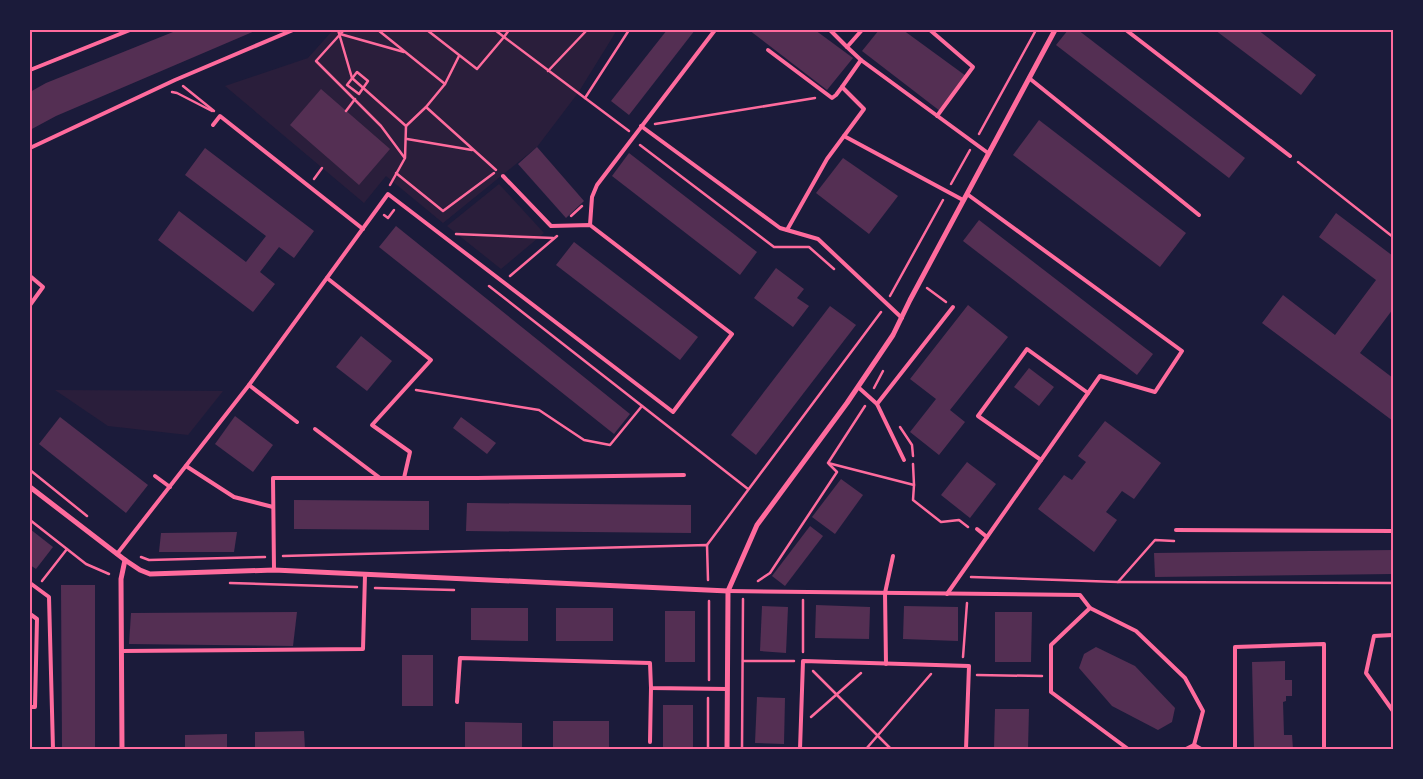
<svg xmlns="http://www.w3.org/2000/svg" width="1423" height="779" viewBox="0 0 1423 779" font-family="'DM Sans',sans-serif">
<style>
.green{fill:#2a1e3b}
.building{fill:#542f53}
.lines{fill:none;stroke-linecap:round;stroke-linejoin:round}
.path{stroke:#ff6b9d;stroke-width:2.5}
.service{stroke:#ff6b9d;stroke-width:4}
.minor{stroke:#ff6b9d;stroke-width:5}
.neatline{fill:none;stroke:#ff6b9d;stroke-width:2}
</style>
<rect width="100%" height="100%" fill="#1b1b3a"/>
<!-- green -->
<g class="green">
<polygon points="333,30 617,30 578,93 537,147 443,223 386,176 364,203 225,86 308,58"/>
<polygon points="499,184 544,233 501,269 447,226"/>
<polygon points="55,390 223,391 188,435 108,426"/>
</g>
<!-- building -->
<g class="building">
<polygon points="178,30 257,30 56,116 30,130 30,92 46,83"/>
<polygon points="667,30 695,30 629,115 611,101"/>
<polygon points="749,30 815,30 853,58 827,90"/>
<polygon points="879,30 903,30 966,76 940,111 862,51"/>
<polygon points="1068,30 1078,30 1245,158 1229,178 1056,45"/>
<polygon points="1215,30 1258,30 1316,75 1301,95"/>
<polygon points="321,89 390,149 359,185 290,125"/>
<polygon points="1039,120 1186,233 1160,267 1013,155"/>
<polygon points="537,147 584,201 566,218 518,164"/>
<polygon points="205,148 314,231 294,258 279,247 260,272 275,284 253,312 158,240 179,211 246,262 266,236 185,175"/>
<polygon points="629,153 757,252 740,275 612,176"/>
<polygon points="843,158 898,196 869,234 816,193"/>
<polygon points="1336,213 1393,256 1393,309 1360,353 1393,378 1393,421 1262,323 1283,295 1335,335 1376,280 1319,237"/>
<polygon points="979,220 1153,354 1137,375 963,241"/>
<polygon points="396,226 630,414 614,434 379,247"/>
<polygon points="574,242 698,337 680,360 556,265"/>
<polygon points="776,268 804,289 797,298 809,306 793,327 754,298"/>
<polygon points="968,305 1008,337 950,410 965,422 939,455 910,432 936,399 910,379"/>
<polygon points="830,306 856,325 756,455 731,435"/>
<polygon points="361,336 392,361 367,391 336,367"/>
<polygon points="1029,368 1054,387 1039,406 1014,387"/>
<polygon points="235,416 273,445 253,472 215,444"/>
<polygon points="60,417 148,485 126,513 39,444"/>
<polygon points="461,417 496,443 487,454 453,428"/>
<polygon points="1105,421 1161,463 1134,499 1122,491 1106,512 1117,520 1094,552 1038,509 1064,475 1072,480 1086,462 1078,456"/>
<polygon points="967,462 996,484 970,518 941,495"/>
<polygon points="841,479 863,495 835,534 812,517"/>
<polygon points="294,500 429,501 429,530 294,529"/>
<polygon points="467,503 691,505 691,533 466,531"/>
<polygon points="810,526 823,536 785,586 772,576"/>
<polygon points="30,529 53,547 36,569 30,565"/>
<polygon points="237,532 234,552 159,552 161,533"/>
<polygon points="1393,550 1393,574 1155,577 1154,553"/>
<polygon points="61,585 95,585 95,747 62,747"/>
<polygon points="816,605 870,607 869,639 815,638"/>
<polygon points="762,606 788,607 786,653 760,651"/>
<polygon points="904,606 958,607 958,641 903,639"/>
<polygon points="471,608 528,608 528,641 471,640"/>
<rect x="556" y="608" width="57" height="33"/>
<rect x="665" y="611" width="30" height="51"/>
<polygon points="297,612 293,646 129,644 131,613"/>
<polygon points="995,612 1032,612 1031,662 995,662"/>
<polygon points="1096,647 1135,666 1175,708 1172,722 1158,730 1112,706 1079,668 1084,654"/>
<rect x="402" y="655" width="31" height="51"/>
<polygon points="1285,661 1285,680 1292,680 1292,696 1286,696 1286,701 1283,702 1284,735 1292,735 1293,749 1254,749 1252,662"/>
<polygon points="757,697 785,698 784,744 755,743"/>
<rect x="663" y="705" width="30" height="44"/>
<polygon points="995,709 1029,709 1028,749 994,749"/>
<rect x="553" y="721" width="56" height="28"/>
<polygon points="465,722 522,723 522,749 465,749"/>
<polygon points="304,731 305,749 255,749 255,732"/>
<polygon points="227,734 227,749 185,749 185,735"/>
</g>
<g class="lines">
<!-- path -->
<g class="path">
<polyline points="338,30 352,78 406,126 405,158 390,185"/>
<polyline points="344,30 316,61 381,126 404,157"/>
<polyline points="378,30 445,84"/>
<polyline points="427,30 477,69 504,37 495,30"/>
<polyline points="509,30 504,37 585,98"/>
<polyline points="340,34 404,52"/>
<polyline points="548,71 587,30"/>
<polygon points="357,72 368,81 359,94 347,85"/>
<polyline points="183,86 214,111"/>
<polyline points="172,92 177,93 212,111"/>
<polyline points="426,107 496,170"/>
<polyline points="346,111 355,99"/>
<polyline points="655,124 815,98"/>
<polyline points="406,126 426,107 445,84 459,56"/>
<polyline points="629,131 585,98 629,30"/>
<polyline points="979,134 1036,30"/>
<polyline points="407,139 472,150"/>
<polyline points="640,145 774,247 809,247 834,269"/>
<polyline points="1298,162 1393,237"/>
<polyline points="396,173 443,211 494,173"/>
<polyline points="314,179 322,168"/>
<polyline points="951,184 970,150"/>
<polyline points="384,215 388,218 394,210"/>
<polyline points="571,216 582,206"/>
<polyline points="456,234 553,238"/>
<polyline points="510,276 557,236"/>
<polyline points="489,286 748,489"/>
<polyline points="927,288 946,302"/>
<polyline points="890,296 943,200"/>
<polyline points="874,388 883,371"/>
<polyline points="416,390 539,410 584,440 610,445 642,406"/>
<polyline points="865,406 828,463 914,485 913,500 941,522 959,520 968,527"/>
<polyline points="900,427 912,445 913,456"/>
<polyline points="913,464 914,485"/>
<polyline points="30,470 87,516"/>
<polyline points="30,520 86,564 109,574"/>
<polyline points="707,545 881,312"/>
<polyline points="283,556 707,545 708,580"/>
<polyline points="141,557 149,560 265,557"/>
<polyline points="971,577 1118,582 1155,540 1174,541"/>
<polyline points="42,581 67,549"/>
<polyline points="758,581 770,573 837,472 829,464"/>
<polyline points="1118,582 1393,583"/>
<polyline points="230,583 357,587"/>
<polyline points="375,588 454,590"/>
<polyline points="803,652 803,600"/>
<polyline points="963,657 967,603"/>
<polyline points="743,661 794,661"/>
<polyline points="813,671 891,749"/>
<polyline points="977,675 1042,676"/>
<polyline points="709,680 709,601"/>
<polyline points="811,717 861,673"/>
<polyline points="708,749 708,698"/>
<polyline points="742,749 743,599"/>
<polyline points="866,749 931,674"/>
</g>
<!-- service -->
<g class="service">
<polyline points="830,30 847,47"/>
<polyline points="930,30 973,67 937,116"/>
<polyline points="1126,30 1290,156"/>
<polyline points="768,50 832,98 836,95 842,87 864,109 844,136"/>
<polyline points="861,60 847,47 862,30"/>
<polyline points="30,70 130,30"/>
<polyline points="1029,78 1199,215"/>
<polyline points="842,87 861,60 988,153"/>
<polyline points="213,125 220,116 363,229"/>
<polyline points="641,126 780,228 818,239 902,318"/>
<polyline points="30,148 175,80 293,30"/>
<polyline points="590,225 592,197 597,185 715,30"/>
<polyline points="787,230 827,159 844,136 963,200"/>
<polyline points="30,276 43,287 30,305"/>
<polyline points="327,278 431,360 372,425 410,452 404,478"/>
<polyline points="249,385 297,422"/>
<polyline points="858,387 877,404 904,460"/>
<polyline points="877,404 953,307"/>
<polyline points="315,429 380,478"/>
<polyline points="1041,460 978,416 1027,349 1088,393"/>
<polyline points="186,466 234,497 273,507"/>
<polyline points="155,476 170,487"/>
<polyline points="977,529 987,537"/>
<polyline points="1176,530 1393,531"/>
<polyline points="117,554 249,385 388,194 673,412 732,334 590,225 551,226 503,176"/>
<polyline points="274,570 273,478 477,478 684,475"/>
<polyline points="30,583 49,597 53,749"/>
<polyline points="728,591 1080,595 1090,608"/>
<polyline points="947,594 1100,376 1155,392 1182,351 967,194"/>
<polyline points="30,614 37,619 35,707 30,707"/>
<polyline points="1393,635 1374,636 1366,673 1393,711"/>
<polyline points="121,651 363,649 365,575"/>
<polyline points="886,664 885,593 893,556"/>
<polyline points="457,702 460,658 650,663 651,688 727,689"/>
<polyline points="650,742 651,688"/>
<polyline points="1194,745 1201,749"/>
<polyline points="800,749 803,661 969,666 966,749"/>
<polyline points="1128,749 1051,692 1051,645 1090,608 1136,631 1185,678 1203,711 1194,745 1186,749"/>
<polyline points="1235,749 1235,647 1324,644 1324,749"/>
</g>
<!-- minor -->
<g class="minor">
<polyline points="30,487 125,560 140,570 150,574 274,570 728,591"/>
<polyline points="122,749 121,579 125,560"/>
<polyline points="727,749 728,591 757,525 847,403 893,335 910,300 1055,30"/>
</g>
</g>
<!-- border -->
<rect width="1423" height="779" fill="none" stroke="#1b1b3a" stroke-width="62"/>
<rect x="31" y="31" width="1361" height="717" class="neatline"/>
</svg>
